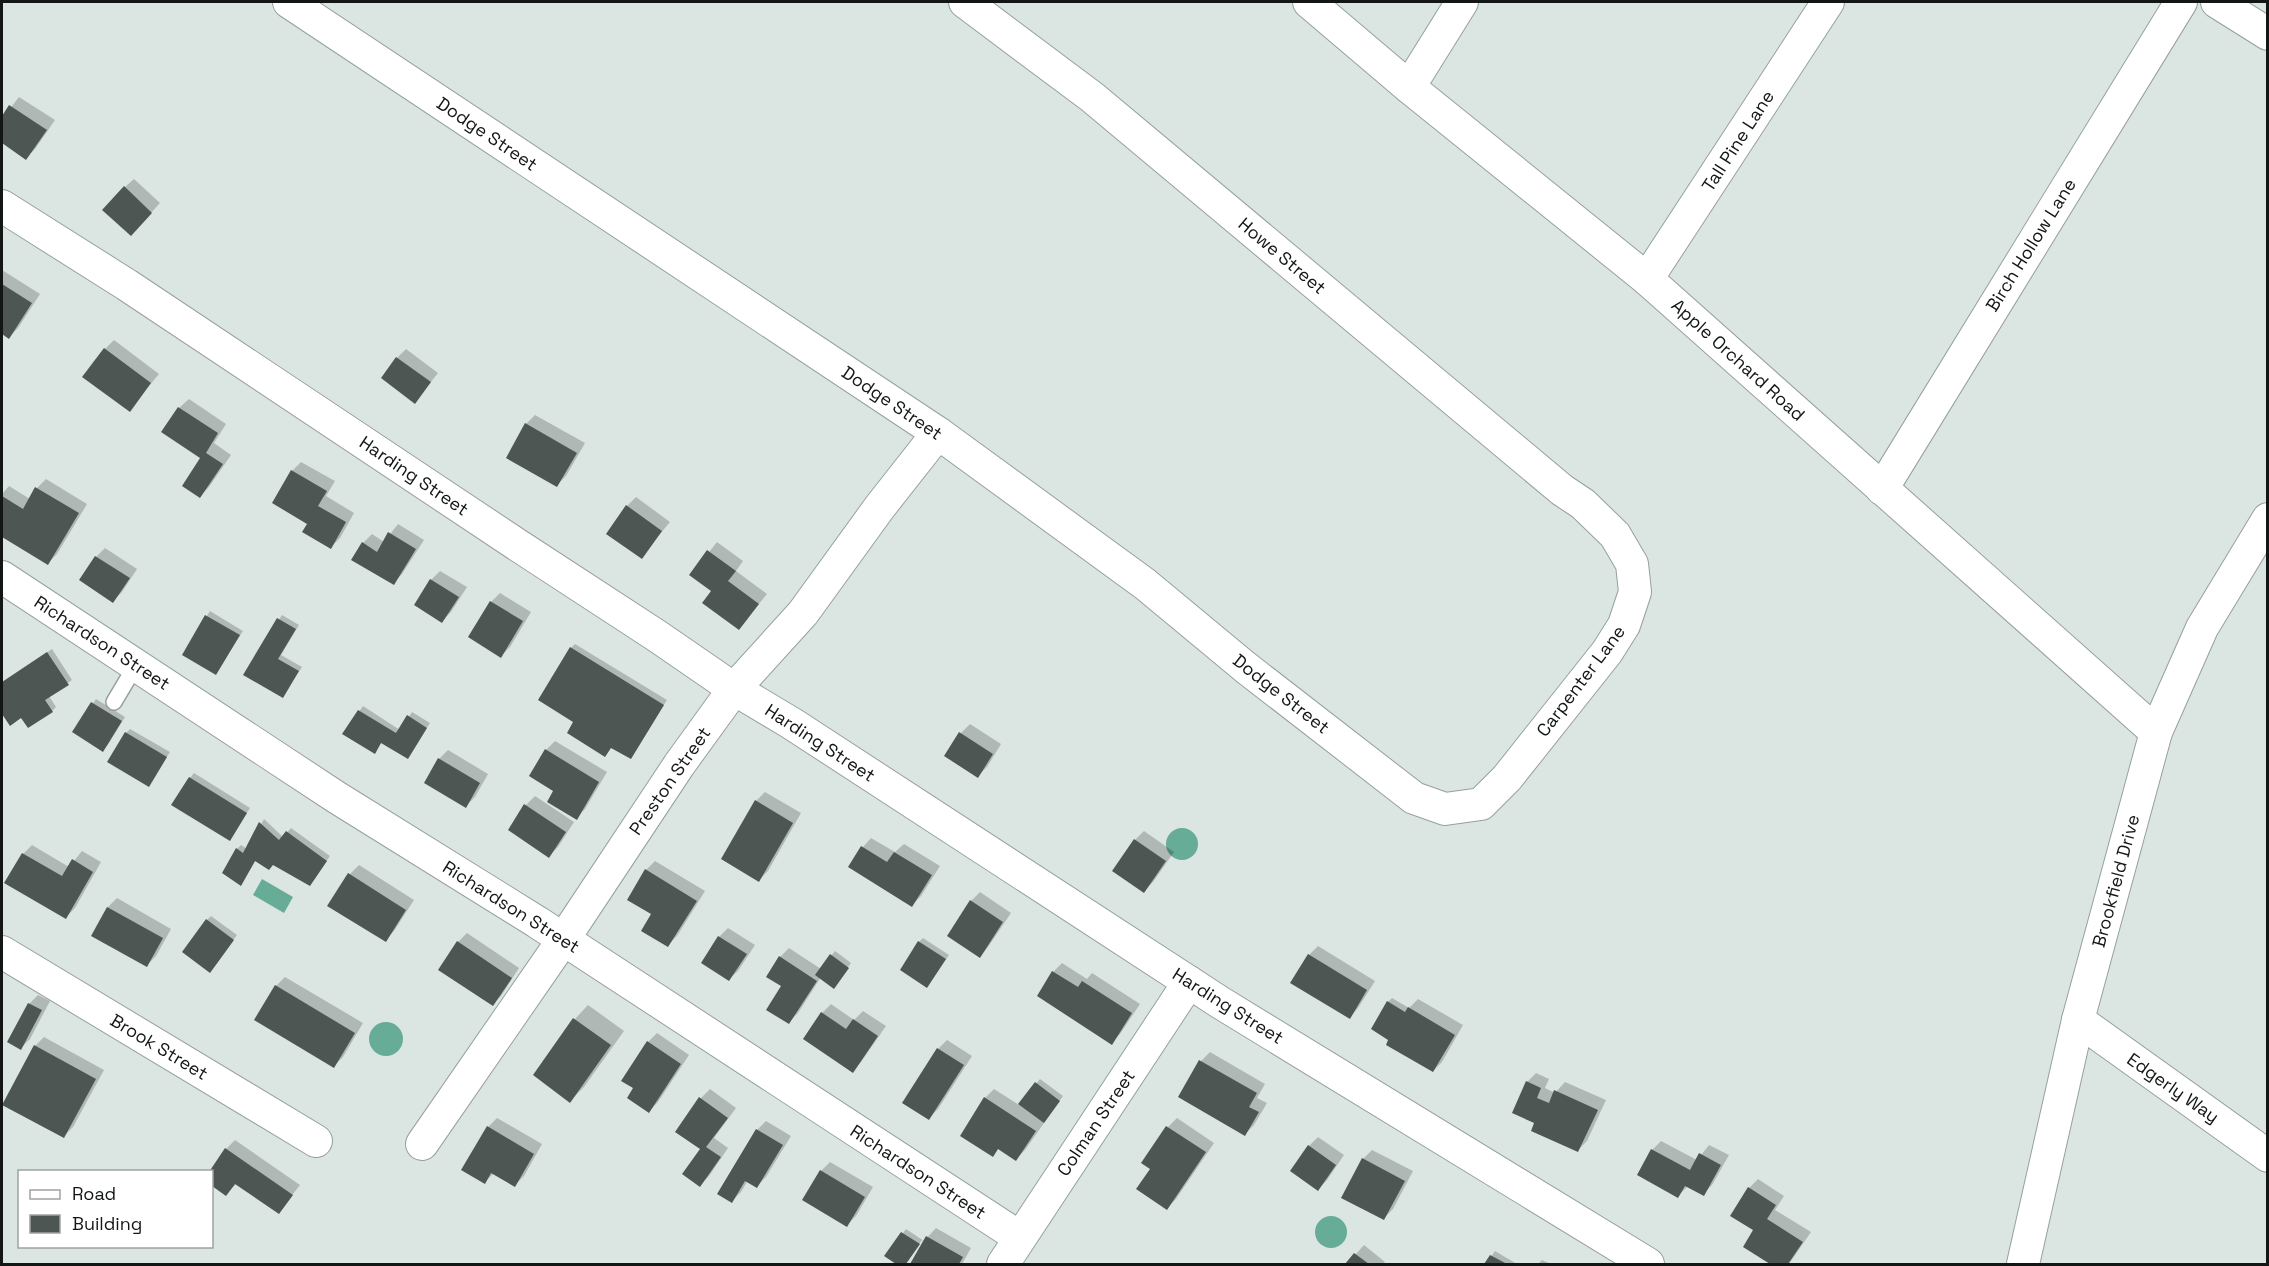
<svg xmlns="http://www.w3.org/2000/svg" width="2269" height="1266" viewBox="0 0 2269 1266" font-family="'Space Grotesk',sans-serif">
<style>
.water{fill:#66ac96}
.shadow{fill:#0003}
.building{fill:#4d5653}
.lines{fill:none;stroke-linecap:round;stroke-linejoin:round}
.lane-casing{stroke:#96a09d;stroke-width:18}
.street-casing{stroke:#96a09d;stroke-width:34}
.lane{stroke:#fff;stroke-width:15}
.street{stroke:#fff;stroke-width:32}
.labels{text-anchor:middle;stroke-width:6;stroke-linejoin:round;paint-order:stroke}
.street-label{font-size:18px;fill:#121614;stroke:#fff}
</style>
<rect width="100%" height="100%" fill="#dbe6e2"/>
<!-- water -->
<g class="water">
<circle cx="1182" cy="844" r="16"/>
<polygon points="262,879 293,897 284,913 253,895"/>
<circle cx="386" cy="1039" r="17"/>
<circle cx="1331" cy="1232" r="16"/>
</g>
<!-- shadow -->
<g class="shadow">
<polygon points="19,97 55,120 35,149 26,158 2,141 2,119"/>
<polygon points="134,179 160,203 140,225 125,187"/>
<polygon points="2,270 40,294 18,328 9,337 2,332"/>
<polygon points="114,340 159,374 129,410 105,349"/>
<polygon points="406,349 438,373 415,402 397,358"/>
<polygon points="189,399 226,424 214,443 231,455 209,487 200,496 202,458 163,432 180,407"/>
<polygon points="535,415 585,443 566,476 557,485 526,424"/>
<polygon points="301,462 335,481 326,496 354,513 340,538 331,547 310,523 292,471"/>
<polygon points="46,479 87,504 57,554 48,563 2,535 2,494 9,486 30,499 37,488"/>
<polygon points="636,497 670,522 641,557 627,506"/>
<polygon points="398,524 424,540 402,574 393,583 363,543 372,534 384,542"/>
<polygon points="717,542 743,561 736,571 767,594 739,628 713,591 691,575"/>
<polygon points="105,548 137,569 122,592 113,601 81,580 96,557"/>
<polygon points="440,571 467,587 451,612 442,621 431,580"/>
<polygon points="500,593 531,612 510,647 501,656 491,602"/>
<polygon points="210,611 243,631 216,673 184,654"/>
<polygon points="282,615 299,625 281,655 302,667 282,697 245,674"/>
<polygon points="575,644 667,700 630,758 612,746 605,755 575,722 571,648"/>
<polygon points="52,649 72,680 49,696 56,707 52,711 22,716 10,724 2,711 2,692 4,691 2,683"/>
<polygon points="96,699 125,717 107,746 74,731"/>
<polygon points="363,706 400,730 412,712 430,723 411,753 382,742 374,752 344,734"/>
<polygon points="970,724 1001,744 987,767 978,776 946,756 961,733"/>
<polygon points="130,729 170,752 149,785 126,733"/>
<polygon points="555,741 607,772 585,809 576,818 555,790 546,750"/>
<polygon points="448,750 488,774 475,797 466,806 439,759"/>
<polygon points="194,773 250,808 230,839 190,778"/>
<polygon points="765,792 801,813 768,871 759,880 756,801"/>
<polygon points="535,796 574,822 558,847 549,856 526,805"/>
<polygon points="264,819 283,837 291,828 330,856 313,881 274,863 256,860 241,884 237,849 241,845 247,849"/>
<polygon points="1144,831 1174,852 1153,882 1144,891 1135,840"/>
<polygon points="871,838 895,852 904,844 940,866 921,896 912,905 850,867 863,847"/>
<polygon points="32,845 69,867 82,851 101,862 75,908 66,917 23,854"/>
<polygon points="655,861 705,891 677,936 668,945 653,914 646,870"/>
<polygon points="359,865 414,900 394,931 385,940 330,905 350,874"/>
<polygon points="980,892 1011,913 988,947 980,956 971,901"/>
<polygon points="117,898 171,929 156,956 147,965 93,935 108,907"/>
<polygon points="211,916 237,935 214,967 207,920"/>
<polygon points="728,928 755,945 738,971 729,979 719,937"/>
<polygon points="467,933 519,968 501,996 492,1005 458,942"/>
<polygon points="923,938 949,955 927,987 919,942"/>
<polygon points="1318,946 1375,981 1358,1008 1350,1017 1309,955"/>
<polygon points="789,948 821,969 835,951 851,963 835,985 821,977 798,1013 789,1022 780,957"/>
<polygon points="1062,963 1087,979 1092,973 1140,1004 1120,1034 1111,1043 1053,972"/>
<polygon points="285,977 363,1023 343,1057 334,1066 276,986"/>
<polygon points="38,995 50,1001 30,1039 21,1048 9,1041 29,1004"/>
<polygon points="1392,998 1409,1008 1418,999 1463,1025 1442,1062 1433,1071 1394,1033 1388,1002"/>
<polygon points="831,1004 854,1020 863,1011 886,1026 861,1062 852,1071 822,1013"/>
<polygon points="588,1005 624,1031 584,1087 570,1101 535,1075 575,1019"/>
<polygon points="657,1033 689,1055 658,1102 649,1111 635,1088 648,1042"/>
<polygon points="44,1037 104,1070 73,1127 64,1136 35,1046"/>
<polygon points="947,1040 972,1056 938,1109 929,1118 904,1102 938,1049"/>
<polygon points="1210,1052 1265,1084 1257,1098 1267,1103 1254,1125 1245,1134 1180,1097 1201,1061"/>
<polygon points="1536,1073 1549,1079 1545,1088 1555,1093 1565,1082 1606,1100 1587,1141 1578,1150 1536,1123 1527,1082"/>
<polygon points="1040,1079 1063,1096 1025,1150 1016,1159 999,1148 993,1155 985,1098 994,1089 1019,1105"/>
<polygon points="710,1089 736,1108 714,1138 728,1148 709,1176 700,1185 702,1149 701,1098"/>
<polygon points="497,1118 542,1144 524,1176 515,1185 494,1173 485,1182 488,1127"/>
<polygon points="1177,1118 1214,1143 1176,1199 1167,1208 1152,1168 1143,1163 1168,1127"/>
<polygon points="766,1121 791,1136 766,1177 757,1186 748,1180 741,1192 732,1201 757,1130"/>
<polygon points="1318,1137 1344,1155 1327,1180 1318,1189 1309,1146"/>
<polygon points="235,1140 300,1185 279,1212 237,1183 226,1194 212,1184 212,1172 226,1149"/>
<polygon points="1661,1141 1697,1160 1709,1145 1729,1155 1712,1185 1703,1194 1688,1186 1678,1196 1639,1174 1652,1150"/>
<polygon points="1372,1150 1413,1171 1393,1209 1384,1218 1363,1159"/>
<polygon points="830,1162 873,1187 856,1216 847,1225 821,1171"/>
<polygon points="1758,1179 1784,1196 1775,1210 1811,1232 1789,1264 1773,1264 1745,1247 1756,1230 1749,1188"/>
<polygon points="936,1228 971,1248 962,1264 911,1264 924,1242 922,1240 905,1264 898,1264 886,1256 906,1229 924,1241"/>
<polygon points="1364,1245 1385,1262 1383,1264 1347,1264"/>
<polygon points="1495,1251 1517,1264 1486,1264"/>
<polygon points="1542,1260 1551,1264 1538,1264"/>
</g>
<!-- building -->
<g class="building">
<polygon points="9,105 47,130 26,160 2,143 2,116"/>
<polygon points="124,186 152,213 131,236 102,210"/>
<polygon points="2,284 32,303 9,339 2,334"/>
<polygon points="104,348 151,383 130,412 82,377"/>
<polygon points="396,357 431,382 415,404 381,378"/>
<polygon points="178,407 218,433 206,453 223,464 200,498 182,486 200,458 161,432"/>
<polygon points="525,423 577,453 557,487 506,458"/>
<polygon points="291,470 327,491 318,506 346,522 331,549 302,532 307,524 272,503"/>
<polygon points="35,487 79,513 48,565 2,537 2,496 23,509"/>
<polygon points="626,505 662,531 642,559 606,534"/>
<polygon points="388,532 416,549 394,585 351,560 362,542 377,552"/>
<polygon points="707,550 736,571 728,581 759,604 739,630 702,603 711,591 689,575"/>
<polygon points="95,556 130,578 113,603 79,580"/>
<polygon points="430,579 459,597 442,623 414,605"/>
<polygon points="490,601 523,621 501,658 468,637"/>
<polygon points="205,615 240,635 216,675 182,655"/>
<polygon points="277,618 296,629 278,659 299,671 283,698 243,675"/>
<polygon points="570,647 664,705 631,759 611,748 605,757 567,733 573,722 538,700"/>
<polygon points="47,652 69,685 45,700 53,712 28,728 21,718 10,726 2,714 2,682"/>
<polygon points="91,702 122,721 103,752 72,732"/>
<polygon points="358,710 396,733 407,715 427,728 408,759 381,743 375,754 342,734"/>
<polygon points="125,732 167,757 149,787 107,762"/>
<polygon points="959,732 993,754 978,778 944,756"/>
<polygon points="545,749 599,782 577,820 547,802 553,791 529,776"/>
<polygon points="438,758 480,783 466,808 424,783"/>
<polygon points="189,777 247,813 230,841 171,805"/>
<polygon points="755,800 793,823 759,882 721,859"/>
<polygon points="524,804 566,832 549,858 508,830"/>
<polygon points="259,822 279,840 286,831 327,861 310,886 273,865 269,870 255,861 241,886 222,873 236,848 243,853"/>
<polygon points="1134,839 1166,861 1144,893 1112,871"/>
<polygon points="861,846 887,862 894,852 932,875 912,907 848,867"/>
<polygon points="22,853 62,876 72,859 93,872 66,919 4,883"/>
<polygon points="645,869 697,901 668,947 641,931 651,914 627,900"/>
<polygon points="348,873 406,910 386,942 327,906"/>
<polygon points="970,900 1003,922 980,958 947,936"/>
<polygon points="107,907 163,938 147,967 91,936"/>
<polygon points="206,919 234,940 210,973 182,952"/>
<polygon points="718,936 747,954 729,981 701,963"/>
<polygon points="457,941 512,978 493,1006 438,970"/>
<polygon points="918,941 946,959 927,988 900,970"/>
<polygon points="830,954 849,968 834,989 815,975"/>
<polygon points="1308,954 1367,990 1350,1019 1290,983"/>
<polygon points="779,956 817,981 789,1024 766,1010 781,986 766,977"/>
<polygon points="1052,971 1078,987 1082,981 1132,1013 1112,1045 1037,996"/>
<polygon points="275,985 355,1033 334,1068 254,1020"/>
<polygon points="1387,1001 1405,1012 1408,1007 1455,1035 1433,1072 1386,1045 1388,1040 1371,1029"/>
<polygon points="28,1003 42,1010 21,1050 7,1042"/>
<polygon points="821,1012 846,1029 853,1019 878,1036 853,1073 803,1039"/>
<polygon points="573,1018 611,1045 570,1103 533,1075"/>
<polygon points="647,1041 681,1064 649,1113 627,1098 633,1088 621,1081"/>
<polygon points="34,1045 96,1079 64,1138 2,1105"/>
<polygon points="937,1048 964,1065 929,1120 902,1103"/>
<polygon points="1199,1060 1257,1093 1249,1107 1259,1112 1245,1136 1178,1097"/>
<polygon points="1526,1081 1541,1088 1537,1098 1549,1103 1554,1090 1598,1110 1578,1152 1531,1131 1534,1123 1512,1113"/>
<polygon points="1035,1082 1060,1101 1044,1123 1018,1104"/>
<polygon points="699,1097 728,1118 706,1147 721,1157 700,1187 682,1174 700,1149 675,1132"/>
<polygon points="984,1097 1036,1131 1016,1161 998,1149 993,1157 960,1136"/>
<polygon points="487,1126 534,1154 515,1187 491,1173 485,1184 461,1170"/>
<polygon points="1166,1126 1206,1152 1167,1210 1136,1189 1150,1169 1141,1163"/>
<polygon points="756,1129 783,1145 757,1188 745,1181 732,1203 717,1194"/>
<polygon points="1308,1145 1336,1165 1318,1191 1290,1171"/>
<polygon points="225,1148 293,1195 279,1214 235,1184 226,1196 212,1186 212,1172 209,1172"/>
<polygon points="1651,1149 1690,1170 1699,1153 1721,1165 1704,1196 1685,1186 1678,1198 1637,1175"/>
<polygon points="1362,1158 1405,1181 1384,1220 1341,1198"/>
<polygon points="820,1170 865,1197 847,1227 802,1200"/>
<polygon points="1748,1187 1776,1205 1767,1219 1803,1242 1788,1264 1770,1264 1743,1247 1753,1230 1730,1216"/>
<polygon points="901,1232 920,1244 906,1264 896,1264 884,1256"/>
<polygon points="926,1236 963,1257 959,1264 910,1264"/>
<polygon points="1354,1253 1369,1264 1345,1264"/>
<polygon points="1490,1255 1507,1264 1484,1264"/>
</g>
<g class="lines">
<!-- lane casing -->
<g class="lane-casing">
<polyline id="lane" points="114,702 136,665"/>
</g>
<!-- street casing -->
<g class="street-casing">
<g id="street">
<polyline points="289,2 938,433 1145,584 1245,667 1414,798 1445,809 1481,804 1507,778 1607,652 1624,625 1635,592 1632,564 1615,535 1583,504 1562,490 1092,97 965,2"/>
<polyline points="1309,2 1409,87 1647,279 2156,732"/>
<polyline points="2217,2 2268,34"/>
<polyline points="1409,87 1462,2"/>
<polyline points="2,206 127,285 516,544 657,636 734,689 791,723 1221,1003 1648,1264"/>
<polyline points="1647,279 1828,2"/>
<polyline points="1882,489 2181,2"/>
<polyline points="2,577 336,797 537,922 1019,1237"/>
<polyline points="2,952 316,1141"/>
<polyline points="2078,1020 2268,1156"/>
<polyline points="422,1144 563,940 679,765 734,689 803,613 879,508 938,433"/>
<polyline points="1003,1264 1189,982"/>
<polyline points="2023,1264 2078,1020 2156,732 2202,628 2268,519"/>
</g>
</g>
<!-- lane -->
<use href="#lane" class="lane"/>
<!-- street -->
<use href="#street" class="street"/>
</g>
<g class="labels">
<!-- street labels -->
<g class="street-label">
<text transform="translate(487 134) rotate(34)" y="6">Dodge Street</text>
<text transform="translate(1738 141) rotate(-57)" y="6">Tall Pine Lane</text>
<text transform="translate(2031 245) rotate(-58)" y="6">Birch Hollow Lane</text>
<text transform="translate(1282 256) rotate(40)" y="6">Howe Street</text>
<text transform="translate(1738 360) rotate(42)" y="6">Apple Orchard Road</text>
<text transform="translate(892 403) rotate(34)" y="6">Dodge Street</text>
<text transform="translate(414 476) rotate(34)" y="6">Harding Street</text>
<text transform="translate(102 643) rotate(33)" y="6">Richardson Street</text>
<text transform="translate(1581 681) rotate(-53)" y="6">Carpenter Lane</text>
<text transform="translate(1281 694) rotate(38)" y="6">Dodge Street</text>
<text transform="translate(820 743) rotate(33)" y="6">Harding Street</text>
<text transform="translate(670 781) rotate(-55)" y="6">Preston Street</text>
<text transform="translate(2116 881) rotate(-75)" y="6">Brookfield Drive</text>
<text transform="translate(511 907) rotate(32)" y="6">Richardson Street</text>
<text transform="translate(1228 1006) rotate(32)" y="6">Harding Street</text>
<text transform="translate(159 1047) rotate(31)" y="6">Brook Street</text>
<text transform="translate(2173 1088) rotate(35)" y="6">Edgerly Way</text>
<text transform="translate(1096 1123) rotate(-56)" y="6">Colman Street</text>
<text transform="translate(918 1172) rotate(33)" y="6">Richardson Street</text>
</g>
</g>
<!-- border -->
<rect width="2269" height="1266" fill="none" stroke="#121614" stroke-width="6"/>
<!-- legend -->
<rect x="18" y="1170" width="195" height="78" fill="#ffffff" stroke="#a0a2a1" stroke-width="1.5"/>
<rect x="30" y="1190" width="30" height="9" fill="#ffffff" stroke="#a0a2a1" stroke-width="1.5"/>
<text x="72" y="1200" font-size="18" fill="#121614">Road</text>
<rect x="30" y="1215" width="30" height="18" fill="#4d5653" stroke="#a0a2a1" stroke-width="1.5"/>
<text x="72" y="1230" font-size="18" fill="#121614">Building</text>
</svg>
